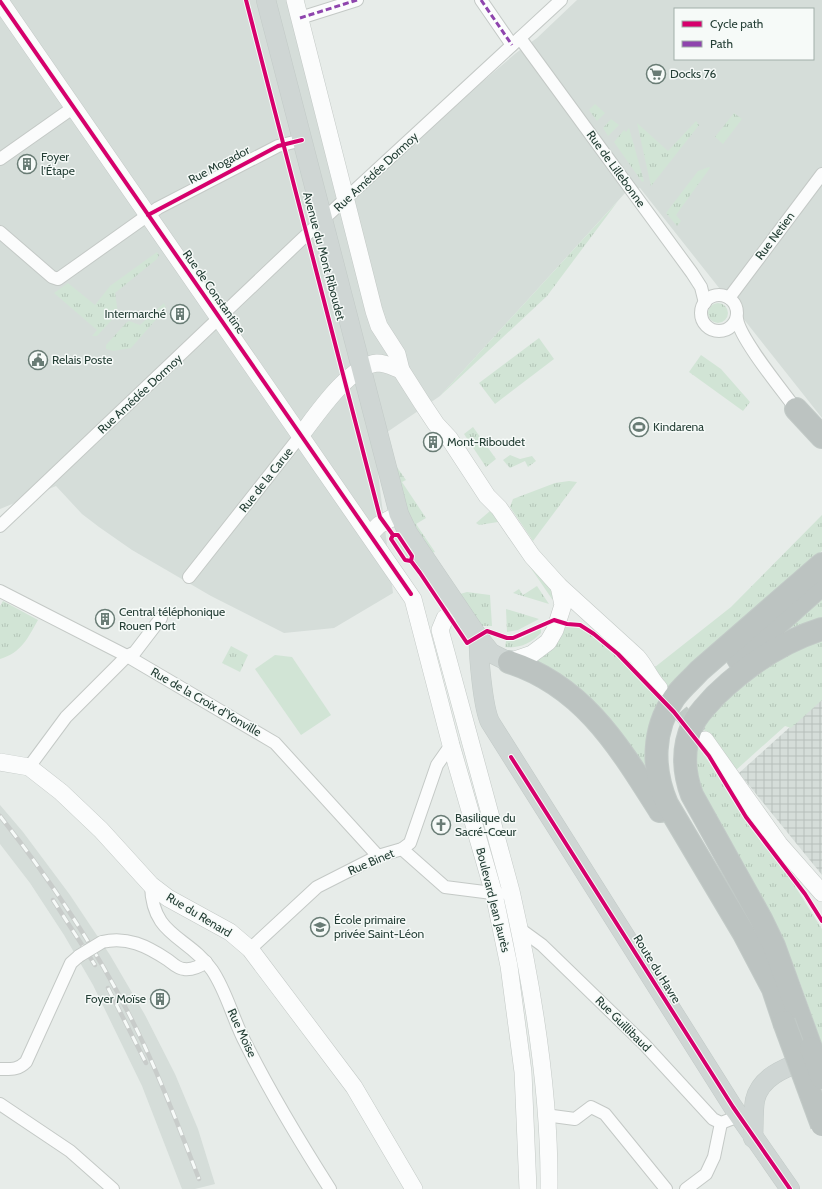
<svg xmlns="http://www.w3.org/2000/svg" width="822" height="1189" viewBox="0 0 822 1189" font-family="Cabin,sans-serif">
<style>
.built{fill:#d5ddd9;fill-rule:evenodd}
.industrial{fill:url(#industrial-grid)}
.grass{fill:url(#grass-tufts)}
.garden{fill:#d1e4d5}
.lines{fill:none;stroke-linecap:round;stroke-linejoin:round}
.secondary-tunnel{stroke:#c0c9c5;stroke-width:17;stroke-dasharray:17 8;stroke-linecap:butt}
.street-casing{stroke:#c4c9c6;stroke-width:14}
.secondary-casing{stroke:#c3c9c6;stroke-width:18}
.primary-casing{stroke:#c2cac7;stroke-width:20}
.highway-casing{stroke:#c2cac7;stroke-width:24}
.street{stroke:#fbfcfc;stroke-width:12}
.secondary{stroke:#fbfcfc;stroke-width:17}
.primary{stroke:#cfd6d4;stroke-width:19}
.highway{stroke:#bcc3c1;stroke-width:22}
.rail-casing{stroke:#c8ccca;stroke-width:4.5}
.rail{stroke:#f6faf8;stroke-width:3;stroke-dasharray:9;stroke-linecap:butt}
.street-bridge-casing{stroke:#c4c9c6;stroke-width:14;stroke-linecap:butt}
.highway-bridge-casing{stroke:#c2cac7;stroke-width:24;stroke-linecap:butt}
.street-bridge{stroke:#fbfcfc;stroke-width:12}
.highway-bridge{stroke:#bcc3c1;stroke-width:22}
.quiet{stroke:#8e44ad;stroke-width:3;stroke-dasharray:6 3;stroke-linecap:butt}
.cycleway-casing{stroke:#f6faf8;stroke-width:6}
.cycleway{stroke:#d6006c;stroke-width:4}
.labels{text-anchor:middle;stroke-width:3;stroke-linejoin:round;paint-order:stroke}
.poi-label{font-size:12px;fill:#253f36;stroke:#f6faf8;text-anchor:start}
.street-label{font-size:12px;fill:#253f36;stroke:#f6faf8}
</style>
<defs>
<pattern id="industrial-grid" width="8" height="8" patternUnits="userSpaceOnUse"><rect width="8" height="8" fill="#d5ddd9"/><path d="M0 4h8M4 0v8" fill="none" stroke="#b7bfbb"/></pattern>
<pattern id="grass-tufts" width="24" height="20" patternUnits="userSpaceOnUse"><rect width="24" height="20" fill="#d1e4d5"/><path d="M3 7l-1-3M5 7V3M7 7l1-3M15 17l-1-3M17 17v-4M19 17l1-3" fill="none" stroke="#b3c5b7"/></pattern>
</defs>
<rect width="100%" height="100%" fill="#e7ece9"/>
<!-- built -->
<g class="built">
<path d="M0,0H295L341,183L358,188L516,53L537,38L577,0H822V418L640,188L626,192L440,396L374,441L393,593L334,628L284,633L211,596L132,550L99,527L82,514L56,486L0,509ZM675,9H813V59H675Z"/>
<polygon points="0,805 23,832 70,895 110,955 145,1015 175,1074 198,1129 215,1184 195,1189 182,1189 142,1086 93,985 64,935 30,883 0,844"/>
</g>
<!-- industrial -->
<polygon class="industrial" points="822,698 822,875 739,773"/>
<!-- grass -->
<g class="grass">
<polygon points="595,104 605,113 597,121 589,110"/>
<polygon points="734,113 742,119 723,144 715,137"/>
<polygon points="611,119 619,125 608,136 603,128"/>
<polygon points="696,121 699,125 651,186 637,123 668,151"/>
<polygon points="629,128 644,181 642,182 614,142 624,130 626,132"/>
<polygon points="709,167 710,168 676,215 681,221 677,226 666,213 698,171"/>
<polygon points="618,201 547,296 440,396"/>
<polygon points="157,252 159,255 157,259 115,293 118,313 97,336 92,336 97,330 54,293 68,283 95,305 110,286"/>
<polygon points="164,303 166,308 131,348 113,351 106,349 106,345 126,323 129,321 140,325"/>
<circle cx="718" cy="313" r="10"/>
<polygon points="539,338 554,359 495,404 479,383"/>
<polygon points="701,355 721,369 750,402 743,411 689,372"/>
<polygon points="473,427 496,459 486,467 464,434"/>
<polygon points="510,455 520,459 532,456 536,461 528,467 525,461 510,468 503,460"/>
<polygon points="392,460 406,480 402,482 426,518 416,524 435,552 432,553 419,533 407,511"/>
<polygon points="569,481 577,482 533,541 510,507 513,499 555,483"/>
<polygon points="490,511 502,519 498,522 479,525 476,523"/>
<path d="M822,515V551L674,681L651,782L531,660L561,625C567,627 571,625 576,626C594,628 639,681 654,694L664,686L655,667L731,607Z"/>
<polygon points="504,529 529,556 559,601 552,599"/>
<polygon points="394,537 397,538 410,556 409,559 405,559 393,541"/>
<polygon points="537,586 549,604 513,593 519,589 523,595"/>
<polygon points="467,592 490,595 492,626 482,626 460,594"/>
<polygon points="822,598 822,619 787,629"/>
<path d="M3,601L38,620C28,638 21,653 0,659V606Z"/>
<polygon points="506,609 539,619 518,630 507,632"/>
<path d="M541,628V633C531,643 519,649 505,647L506,641L520,639Z"/>
<polygon points="822,638 822,700 791,728 785,726 736,770 700,725 768,661"/>
<polygon points="231,646 248,655 240,672 222,663"/>
<polygon points="694,741 732,795 761,842 786,872 822,929 822,1045 799,980 769,918 697,790"/>
</g>
<!-- garden -->
<polygon class="garden" points="275,655 292,657 331,715 301,735 255,669"/>
<g class="lines">
<!-- secondary-tunnel -->
<polyline class="secondary-tunnel" points="664,693 699,734"/>
<!-- street casing -->
<g class="street-casing">
<g id="street">
<polyline points="481,0 512,45"/>
<polyline points="300,18 357,0"/>
<polyline points="520,38 692,273 701,287 705,303"/>
<polyline points="0,159 74,107"/>
<polyline points="0,232 52,277 58,279 158,208 278,146 302,140"/>
<circle cx="719" cy="313" r="18"/>
<polyline points="729,298 822,174"/>
<path d="M737,319C740,339 782,390 796,409"/>
<polyline points="0,526 302,239 561,0"/>
<polyline points="189,577 301,435"/>
<polyline points="0,591 127,656 275,743 378,856"/>
<polyline points="29,767 66,717 127,656 135,652 161,618"/>
<polyline points="402,849 445,887 500,894"/>
<path d="M151,885C152,937 187,935 212,970C227,992 233,1020 246,1044C271,1094 300,1142 330,1189"/>
<polyline points="520,929 542,945 644,1044 713,1119 721,1123 739,1116"/>
<path d="M102,942C127,936 147,946 168,960C172,963 178,969 184,969C193,970 199,967 206,962"/>
<polyline points="250,949 317,887 378,856 402,849 410,843 437,765 451,745"/>
<path d="M0,1069C11,1069 18,1070 26,1062L71,963L79,956"/>
<polyline points="0,1104 70,1151 113,1189"/>
<polyline points="545,1115 575,1119 591,1107 605,1114 666,1189"/>
<polyline points="686,1189 706,1174 714,1157 721,1123"/>
</g>
</g>
<!-- secondary casing -->
<g class="secondary-casing">
<g id="secondary">
<path d="M295,0L374,311L379,326L397,354L401,370L422,403L436,424L449,438L487,496L499,508L532,556L559,586L637,657C646,667 650,679 659,688"/>
<polyline points="0,1 413,599 451,745 494,894 509,966 523,1072 528,1189"/>
<path d="M301,435C317,414 349,366 377,363C386,363 393,367 401,370"/>
<polyline points="370,534 379,525 399,514"/>
<path d="M459,608L445,618L440,630L511,891C533,988 550,1090 549,1189"/>
<polyline points="509,662 532,654 548,642 555,630 563,605 559,586"/>
<polyline points="705,740 779,844 822,893"/>
<polyline points="0,762 29,767 61,792 101,830 151,885 168,898 230,932 250,949 354,1087 414,1189"/>
</g>
</g>
<!-- primary casing -->
<g class="primary-casing">
<g id="primary">
<polyline points="266,0 399,514 408,533 479,638 491,653 509,662"/>
<path d="M479,638C478,653 483,708 490,722L733,1107L790,1189"/>
<path d="M753,1138C754,1126 753,1112 755,1100C761,1074 791,1066 813,1057"/>
</g>
</g>
<!-- highway casing -->
<g class="highway-casing">
<g id="highway">
<polyline points="796,409 822,437"/>
<polyline points="738,659 822,584"/>
<path d="M509,662C584,686 620,748 660,811"/>
<path d="M784,1022L773,989L743,932L667,804C652,769 652,730 674,698C681,688 691,680 699,671L822,564"/>
<path d="M811,1048L774,946L761,919L692,795C683,771 682,748 693,724C698,713 708,704 716,695C747,665 781,642 822,629"/>
</g>
</g>
<!-- street -->
<use href="#street" class="street"/>
<!-- secondary -->
<use href="#secondary" class="secondary"/>
<!-- primary -->
<use href="#primary" class="primary"/>
<!-- highway -->
<use href="#highway" class="highway"/>
<!-- rail casing -->
<g class="rail-casing">
<g id="rail">
<path d="M0,816C56,887 107,965 145,1047C165,1090 182,1135 199,1179"/>
<polyline points="53,900 95,965"/>
<polyline points="108,988 146,1063"/>
</g>
</g>
<!-- rail -->
<use href="#rail" class="rail"/>
<!-- street-bridge casing -->
<g class="street-bridge-casing">
<polyline id="street-bridge" points="79,956 102,942"/>
</g>
<!-- highway-bridge casing -->
<g class="highway-bridge-casing">
<g id="highway-bridge">
<polyline points="784,1022 822,1125"/>
<polyline points="811,1048 822,1078"/>
</g>
</g>
<!-- street-bridge -->
<use href="#street-bridge" class="street-bridge"/>
<!-- highway-bridge -->
<use href="#highway-bridge" class="highway-bridge"/>
<!-- quiet -->
<g class="quiet">
<polyline points="481,0 512,45"/>
<polyline points="300,18 357,0"/>
</g>
<!-- cycleway casing -->
<g class="cycleway-casing">
<g id="cycleway">
<polyline points="246,0 380,517 393,535 391,539 405,560 411,561"/>
<polyline points="0,1 411,594"/>
<polyline points="148,215 278,146 302,140"/>
<polyline points="393,535 398,535 412,556 411,561 420,573 467,643 487,631 507,638 513,638 554,620 567,624 580,625 594,634 618,654 674,712 709,756 746,817 805,894 822,921"/>
<polyline points="511,757 733,1107 790,1189"/>
</g>
</g>
<!-- cycleway -->
<use href="#cycleway" class="cycleway"/>
</g>
<!-- icons -->
<defs>
<g id="supermarket-ring" transform="scale(1)"><circle r="9.5" fill="#f6faf8" stroke="#697c75" stroke-width="1.5"/><path d="M-6-5.5h2.5l.6 2H6L4.5 2H-2.5L-4.4-4H-6ZM-1.5 3.2a1.3 1.3 0 1 0 .1 0ZM3 3.2a1.3 1.3 0 1 0 .1 0Z" fill="#697c75"/></g>
<g id="building-ring" transform="scale(1)"><circle r="9.5" fill="#f6faf8" stroke="#697c75" stroke-width="1.5"/><path d="M-4-6H4V6H1V3H-1V6H-4ZM-2.5-4.3h1.7v1.8h-1.7ZM.8-4.3h1.7v1.8H.8ZM-2.5-1h1.7V.8h-1.7ZM.8-1h1.7V.8H.8Z" fill="#697c75"/></g>
<g id="civic-ring" transform="scale(1)"><circle r="9.5" fill="#f6faf8" stroke="#697c75" stroke-width="1.5"/><path d="M-.6-6.5H3V-4.5H.6V-3L4-1V1h2V6H-6V1h2V-1L-.6-3ZM-1.2 2.5V6h2.4V2.5Z" fill="#697c75"/></g>
<g id="stadium-ring" transform="scale(1)"><circle r="9.5" fill="#f6faf8" stroke="#697c75" stroke-width="1.5"/><path d="M0-5a6.5 5 0 1 0 0 10a6.5 5 0 1 0 0-10ZM-3.5-1.8h7v3.6h-7Z" fill="#697c75"/></g>
<g id="church-ring" transform="scale(1)"><circle r="9.5" fill="#f6faf8" stroke="#697c75" stroke-width="1.5"/><path d="M-1.2-6h2.4v3.5h3.3v2.4h-3.3V6h-2.4V-.1h-3.3v-2.4h3.3Z" fill="#697c75"/></g>
<g id="school-ring" transform="scale(1)"><circle r="9.5" fill="#f6faf8" stroke="#697c75" stroke-width="1.5"/><path d="M0-5L7-2L0 1L-7-2ZM-4 1L0 2.5L4 1V4Q0 6-4 4Z" fill="#697c75"/></g>
</defs>
<g fill-rule="evenodd">
<use href="#supermarket-ring" x="656" y="74"/>
<use href="#building-ring" x="27" y="164"/>
<use href="#building-ring" x="180" y="314"/>
<use href="#civic-ring" x="38" y="360"/>
<use href="#stadium-ring" x="639" y="427"/>
<use href="#building-ring" x="433" y="442"/>
<use href="#building-ring" x="105" y="619"/>
<use href="#church-ring" x="441" y="825"/>
<use href="#school-ring" x="320" y="927"/>
<use href="#building-ring" x="160" y="999"/>
</g>
<g class="labels">
<!-- poi labels -->
<g class="poi-label">
<text x="670" y="78">Docks 76</text>
<text x="41" y="161">Foyer<tspan x="41" dy="14">l'Étape</tspan></text>
<text x="166" y="318" text-anchor="end">Intermarché</text>
<text x="52" y="364">Relais Poste</text>
<text x="653" y="431">Kindarena</text>
<text x="447" y="446">Mont-Riboudet</text>
<text x="119" y="616">Central téléphonique<tspan x="119" dy="14">Rouen Port</tspan></text>
<text x="455" y="822">Basilique du<tspan x="455" dy="14">Sacré-Cœur</tspan></text>
<text x="334" y="924">École primaire<tspan x="334" dy="14">privée Saint-Léon</tspan></text>
<text x="146" y="1003" text-anchor="end">Foyer Moïse</text>
</g>
<!-- street labels -->
<g class="street-label">
<text transform="translate(219 165) rotate(-28)" y="4">Rue Mogador</text>
<text transform="translate(616 169) rotate(54)" y="4">Rue de Lillebonne</text>
<text transform="translate(376 172) rotate(-43)" y="4">Rue Amédée Dormoy</text>
<text transform="translate(775 236) rotate(-53)" y="4">Rue Netien</text>
<text transform="translate(324 256) rotate(75)" y="4">Avenue du Mont Riboudet</text>
<text transform="translate(214 292) rotate(55)" y="4">Rue de Constantine</text>
<text transform="translate(140 394) rotate(-43)" y="4">Rue Amédée Dormoy</text>
<text transform="translate(266 480) rotate(-52)" y="4">Rue de la Carue</text>
<text transform="translate(206 702) rotate(30)" y="4">Rue de la Croix d'Yonville</text>
<text transform="translate(371 862) rotate(-23)" y="4">Rue Binet</text>
<text transform="translate(493 900) rotate(76)" y="4">Boulevard Jean Jaurès</text>
<text transform="translate(199 915) rotate(31)" y="4">Rue du Renard</text>
<text transform="translate(657 969) rotate(58)" y="4">Route du Havre</text>
<text transform="translate(623 1024) rotate(45)" y="4">Rue Guillibaud</text>
<text transform="translate(242 1033) rotate(65)" y="4">Rue Moïse</text>
</g>
</g>
<!-- legend -->
<rect x="674" y="8" width="140" height="52" fill="#f6faf8" stroke="#a2afaa"/>
<rect x="682" y="21" width="20" height="6" fill="#d6006c" stroke="#a2afaa"/>
<text x="710" y="28" font-size="12" fill="#253f36">Cycle path</text>
<rect x="682" y="41" width="20" height="6" fill="#8e44ad" stroke="#a2afaa"/>
<text x="710" y="48" font-size="12" fill="#253f36">Path</text>
</svg>
